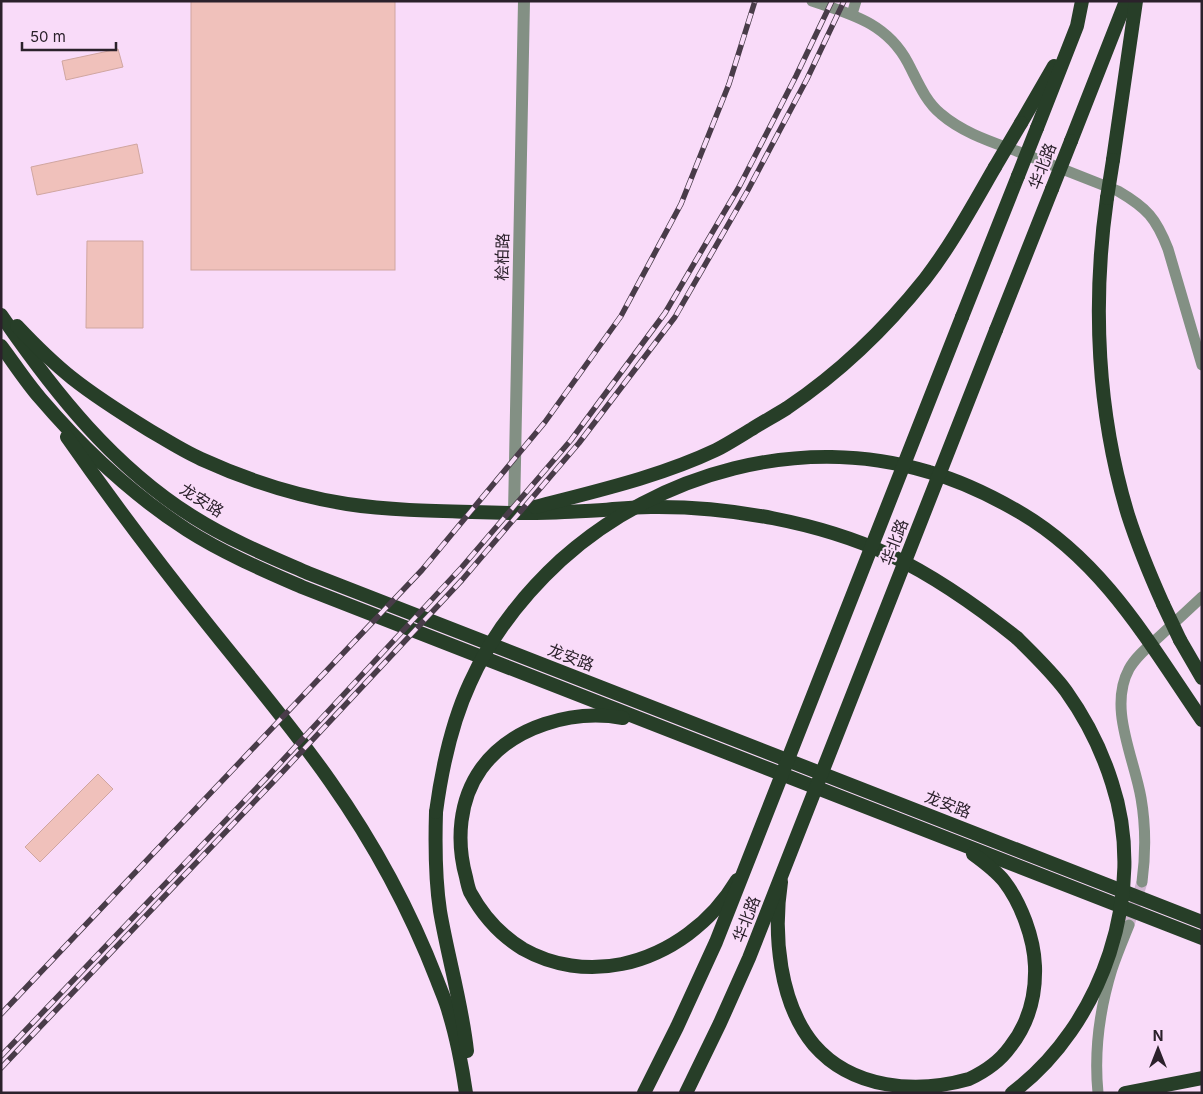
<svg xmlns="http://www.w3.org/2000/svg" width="1203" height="1094" viewBox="0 0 1203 1094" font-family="Inter,'Noto Sans SC',sans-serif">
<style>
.building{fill:#f0c1bb;stroke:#d0a6a1}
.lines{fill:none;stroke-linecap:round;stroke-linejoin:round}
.minor-tunnel{stroke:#d0b6d0;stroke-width:11;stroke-dasharray:11 5.5;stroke-linecap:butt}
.minor{stroke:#839084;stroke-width:11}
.tertiary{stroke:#839084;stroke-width:12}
.trunk{stroke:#273e28;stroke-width:14}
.rail-casing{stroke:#493c49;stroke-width:5.5}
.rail{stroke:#f9dbf9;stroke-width:4;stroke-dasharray:11;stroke-linecap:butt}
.trunk-bridge{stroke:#273e28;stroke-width:14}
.labels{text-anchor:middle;stroke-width:4;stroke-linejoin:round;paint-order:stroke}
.street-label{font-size:16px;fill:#2b212b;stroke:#f9dbf9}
</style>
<rect width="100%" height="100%" fill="#f9dbf9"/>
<!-- building -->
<g class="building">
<rect x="191" y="1" width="204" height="269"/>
<polygon points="118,49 123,67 66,80 62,61"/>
<polygon points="137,144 143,173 37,195 31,167"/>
<polygon points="87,241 143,241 143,328 86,328"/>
<polygon points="98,774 113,789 40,862 25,847"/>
</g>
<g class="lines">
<!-- minor-tunnel -->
<polyline class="minor-tunnel" points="1129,925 1142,882"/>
<!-- minor -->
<g class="minor">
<path d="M812,1C851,14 887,23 908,63C917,80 925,101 941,114C963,133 992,142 1019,152C1052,165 1085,178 1118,191C1147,208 1156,218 1168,249L1202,365"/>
<polyline points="852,14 856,1"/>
<path d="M1142,882C1146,852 1146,827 1141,798C1134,757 1108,708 1129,669C1136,656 1149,646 1160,636C1174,623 1188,610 1202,597"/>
<path d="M1098,1093C1094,1052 1100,1008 1112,969C1117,954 1123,940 1129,925"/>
</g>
<!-- tertiary -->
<polyline class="tertiary" points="514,513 524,1"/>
<!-- trunk -->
<g class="trunk">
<polyline points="1021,123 1054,66"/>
<polyline points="1037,128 1077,26 1082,1"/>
<polyline points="1071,141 1126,1"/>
<polyline points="1113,160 1136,1"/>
<path d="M1107,198C1092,303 1097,413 1128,515C1138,546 1150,575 1163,604"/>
<path d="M1,315C54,392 114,468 195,518C230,540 269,556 308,573L1202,922"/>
<polyline points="962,317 1018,176"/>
<path d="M17,326C34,344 52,362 72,378C96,397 123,414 149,430C166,440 183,451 201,459C247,480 297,496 347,504C388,510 430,511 472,512C502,513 533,514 564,512C581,511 597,511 613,509C626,508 639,507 651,507C729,506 819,522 890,555C936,577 977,606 1017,638"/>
<polyline points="996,330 1052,189"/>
<path d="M1,346C14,363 26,382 40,398C81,446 133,495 187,530C223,553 263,570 302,587L1202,938"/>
<path d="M67,437C111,500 157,561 205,621C247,674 291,725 330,781C373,842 410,910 437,980C441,991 446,1001 449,1013C457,1039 462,1066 466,1093"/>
<path d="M535,507C596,491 659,477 716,450C728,444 740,436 752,429C763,422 776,415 787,408C839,373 886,328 925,279C952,244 973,205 995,167"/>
<polyline points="1180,640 1202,678"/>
<path d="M623,718C573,709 512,726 481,769C459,800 456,841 466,877C467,882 468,887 470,892C483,916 500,935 523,949C553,966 588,971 622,964C670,954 712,922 737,880"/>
<path d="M436,812C435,845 435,878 440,911C448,958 462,1004 467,1051"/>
<path d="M781,882C773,934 779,1003 814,1045C852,1089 916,1094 969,1079C984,1072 1000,1061 1010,1047C1029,1023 1036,996 1035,966C1034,938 1021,903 1004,881C996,871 984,862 973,854"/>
<polyline points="1125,1093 1202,1078"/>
</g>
<!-- rail casing -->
<g class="rail-casing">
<g id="rail">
<polyline points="1,1014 422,570 545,422 621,316 681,204 729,84 755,1"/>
<polyline points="1,1056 269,775 462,567 571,440 665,313 739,187 796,76 832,1"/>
<polyline points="1,1068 275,780 462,580 579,443 675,317 748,190 807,79 844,1"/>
</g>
</g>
<!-- rail -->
<use href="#rail" class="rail"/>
<!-- trunk-bridge -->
<g class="trunk-bridge">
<polyline points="995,167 1021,123"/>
<polyline points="1018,176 1037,128"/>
<polyline points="1052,189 1071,141"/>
<polyline points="1107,198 1113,160"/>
<polyline points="1163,604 1180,640"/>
<path d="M436,812C442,767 451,724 470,683C491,636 523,595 561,560C659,472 802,433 929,472C961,481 992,496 1021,513C1104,562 1149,643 1202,720"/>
<polyline points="644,1093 677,1027 716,942 962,317"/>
<polyline points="686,1093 720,1023 749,958 996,330"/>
<path d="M1012,1093C1103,1025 1148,891 1112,783C1102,751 1086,719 1066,691C1052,672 1034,655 1017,638"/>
</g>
</g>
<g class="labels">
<!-- street labels -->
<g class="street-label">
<text transform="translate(1042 166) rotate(-69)" y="6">华北路</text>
<text transform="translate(502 257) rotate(-89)" y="6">桧柏路</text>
<text transform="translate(202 500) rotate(32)" y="6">龙安路</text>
<text transform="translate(894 542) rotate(-69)" y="6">华北路</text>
<text transform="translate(571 657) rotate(21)" y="6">龙安路</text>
<text transform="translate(948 804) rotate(21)" y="6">龙安路</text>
<text transform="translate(746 919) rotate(-69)" y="6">华北路</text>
</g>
</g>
<!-- border -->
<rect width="1203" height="1094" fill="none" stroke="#2b212b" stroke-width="5"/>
<!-- north arrow -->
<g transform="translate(1158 1049)" stroke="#f9dbf9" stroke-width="4" paint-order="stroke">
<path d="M0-4L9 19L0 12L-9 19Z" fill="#2b212b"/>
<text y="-8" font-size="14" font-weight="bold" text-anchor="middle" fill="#2b212b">N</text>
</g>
<!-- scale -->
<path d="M22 42v8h94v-8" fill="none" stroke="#2b212b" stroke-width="2.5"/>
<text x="30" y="42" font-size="15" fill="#2b212b" stroke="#f9dbf9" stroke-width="4" paint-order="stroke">50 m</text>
</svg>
